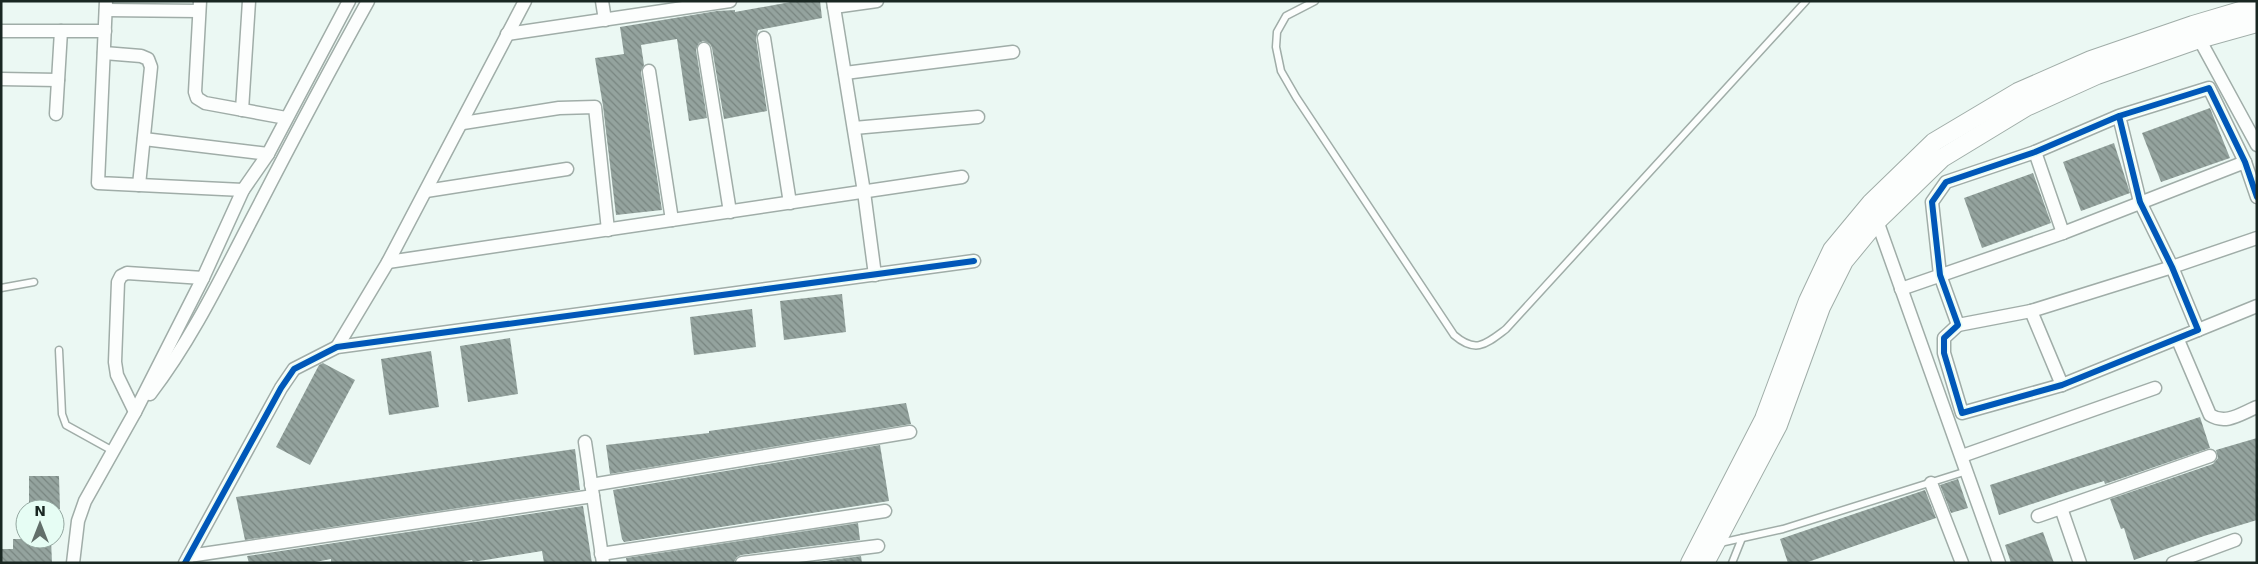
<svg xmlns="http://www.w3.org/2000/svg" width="2258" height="564" viewBox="0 0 2258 564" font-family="'DejaVu Sans',sans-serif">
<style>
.building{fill:url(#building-back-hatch)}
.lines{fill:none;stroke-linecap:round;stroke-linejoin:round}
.lane-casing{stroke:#a0ada8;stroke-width:9}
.street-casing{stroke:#a0ada8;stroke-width:15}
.secondary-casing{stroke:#a0ada8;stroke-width:20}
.lane{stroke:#fcfefd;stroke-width:6}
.street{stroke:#fcfefd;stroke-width:12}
.secondary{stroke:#fcfefd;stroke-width:18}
.cycleway-casing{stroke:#e6fdf4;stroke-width:9}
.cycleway{stroke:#0057b8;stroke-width:6}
</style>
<defs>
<pattern id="building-back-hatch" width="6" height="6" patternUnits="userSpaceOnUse" patternTransform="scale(1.25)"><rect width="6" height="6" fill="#94a39e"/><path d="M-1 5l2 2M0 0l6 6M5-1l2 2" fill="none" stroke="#788580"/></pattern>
</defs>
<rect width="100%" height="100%" fill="#ebf8f3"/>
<!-- building -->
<g class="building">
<polygon points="796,1 820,1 822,18 758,30 756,39 767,111 724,119 712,48 710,44 703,41 699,43 696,50 707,118 689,121 677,39 641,45 644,65 641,72 662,210 616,215 603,106 595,58 624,54 620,27 717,11 735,10 735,12"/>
<polygon points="2210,108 2230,158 2161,182 2142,133"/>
<polygon points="2114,143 2130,193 2081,211 2063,162"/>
<polygon points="2033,173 2051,223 1982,248 1964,198"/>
<polygon points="842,294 846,332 784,340 780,301"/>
<polygon points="752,309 756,347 694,355 690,317"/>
<polygon points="510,338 518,394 468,402 460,346"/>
<polygon points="431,351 439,407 389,415 381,359"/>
<polygon points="323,363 355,380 310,465 276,447 319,365"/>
<polygon points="906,403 911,424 610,474 606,445 709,433 709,431"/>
<polygon points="2200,417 2210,448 2105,484 2104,481 2071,491 1999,515 1990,485"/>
<polygon points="2257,438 2257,520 2204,536 2134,560 2124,528 2121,529 2110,499 2213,464 2218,458 2216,450"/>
<polygon points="880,445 889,501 624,542 622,539 613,490"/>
<polygon points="575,449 580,490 245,540 236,497"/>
<polygon points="29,476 59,476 60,509 38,509 38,502 29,502"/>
<polygon points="1958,479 1968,508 1951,513 1940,485"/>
<polygon points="1925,490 1936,518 1805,563 1788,563 1780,539"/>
<polygon points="583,506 592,563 544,563 542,551 473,562 472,560 456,563 331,563 331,559 310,563 249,563 247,556"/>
<polygon points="858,523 860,540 741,555 737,557 734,562 627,563 626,558"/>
<polygon points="2043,532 2054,563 2011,563 2005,545"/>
<polygon points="13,539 51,539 52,563 1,563 1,549 13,549"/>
<polygon points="861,556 862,563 810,563"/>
</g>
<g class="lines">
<!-- lane casing -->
<g class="lane-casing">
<g id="lane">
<path d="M1315,1L1286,16L1277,32L1276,47L1281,71L1296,97L1454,335C1476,354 1486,344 1506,329L1806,1"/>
<polyline points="1,288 34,282"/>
<polyline points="59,350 62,414 66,425 113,451"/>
<polyline points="1720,543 1783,529 1967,471"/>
<polyline points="1732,563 1742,538"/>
</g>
</g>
<!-- street casing -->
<g class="street-casing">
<g id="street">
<polyline points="106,1 98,183 243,190"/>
<polyline points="200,1 195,92 197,98 205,103 286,118"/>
<polyline points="602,1 605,20"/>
<polyline points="833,1 864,192 875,275"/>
<polyline points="834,7 877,1"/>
<polyline points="106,10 199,11"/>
<polyline points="1,31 105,31"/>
<polyline points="2196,33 2257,145"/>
<polyline points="507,34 730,1"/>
<polyline points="764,38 790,203"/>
<polyline points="704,49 730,212"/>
<polyline points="104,53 141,56 148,59 151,67 139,185"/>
<polyline points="649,71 672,220"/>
<polyline points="845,73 1013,52"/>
<polyline points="1,79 58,80"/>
<polyline points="242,110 249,1"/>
<polyline points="56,114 61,31"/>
<polyline points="2119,116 2140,202 2172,267 2198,330 2062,385 1962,413 1944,353 1944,338 1958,325 1940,275 1932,202 1946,182 2035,152 2119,116 2209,88 2245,162 2257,197"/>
<polyline points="463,123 559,108 595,107 608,230"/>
<polyline points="854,128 978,117"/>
<polyline points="144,139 268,154"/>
<polyline points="2035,152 2063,233"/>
<polyline points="426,191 567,169"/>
<polyline points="1875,215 1999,563"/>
<polyline points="388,262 962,177"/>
<polyline points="1901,289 2063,233 2245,162"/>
<polyline points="2031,311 2062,385"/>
<polyline points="1958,325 2031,311 2172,267 2257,238"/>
<polyline points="2198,330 2257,306"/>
<path d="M2178,340L2210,415C2226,425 2240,414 2257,407"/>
<polyline points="337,347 388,262 525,1"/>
<path d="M150,394C193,338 223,274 256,211C292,141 329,71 368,1"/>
<polyline points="135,412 117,375 115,362 118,282 121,276 127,273 203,278"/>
<polyline points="585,442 603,563"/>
<polyline points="1962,456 2155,388"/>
<polyline points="1931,483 1962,563"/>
<polyline points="591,485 910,432"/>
<polyline points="2061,508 2080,563"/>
<polyline points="2038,516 2210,456"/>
<polyline points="601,554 885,511"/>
<polyline points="189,556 593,496"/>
<polyline points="73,563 78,521 85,501 135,412 203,278 243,190 268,154 349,1"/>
<polyline points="185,563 281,388 294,369 337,347 974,261"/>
<polyline points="742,563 878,546"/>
<polyline points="2173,563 2235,540"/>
</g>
</g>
<!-- secondary casing -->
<g class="secondary-casing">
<g id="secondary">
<polyline points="1690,563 1764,419 1808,301 1832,250 1871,203 1934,142 2018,92 2091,60 2193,25 2257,6"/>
<polyline points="1705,563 1778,425 1821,307 1844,261 1877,221 1942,158 2026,107 2097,75 2199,39 2257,23"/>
</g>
</g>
<!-- lane -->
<use href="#lane" class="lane"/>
<!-- street -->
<use href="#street" class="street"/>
<!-- secondary -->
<use href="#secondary" class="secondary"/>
<!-- cycleway casing -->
<g class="cycleway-casing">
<g id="cycleway">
<polyline points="2119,116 2140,202 2172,267 2198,330 2062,385 1962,413 1944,353 1944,338 1958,325 1940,275 1932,202 1946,182 2035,152 2119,116 2209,88 2245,162 2257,197"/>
<polyline points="185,563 281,388 294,369 337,347 974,261"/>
</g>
</g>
<!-- cycleway -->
<use href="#cycleway" class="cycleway"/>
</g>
<!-- border -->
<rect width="2258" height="564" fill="none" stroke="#192722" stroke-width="5"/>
<!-- north arrow -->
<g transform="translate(40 524)"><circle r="24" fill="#e6fdf4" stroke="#94a7a0"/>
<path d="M0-4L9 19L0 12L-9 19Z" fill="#62706b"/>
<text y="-8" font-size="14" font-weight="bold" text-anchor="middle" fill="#192722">N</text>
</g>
</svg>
